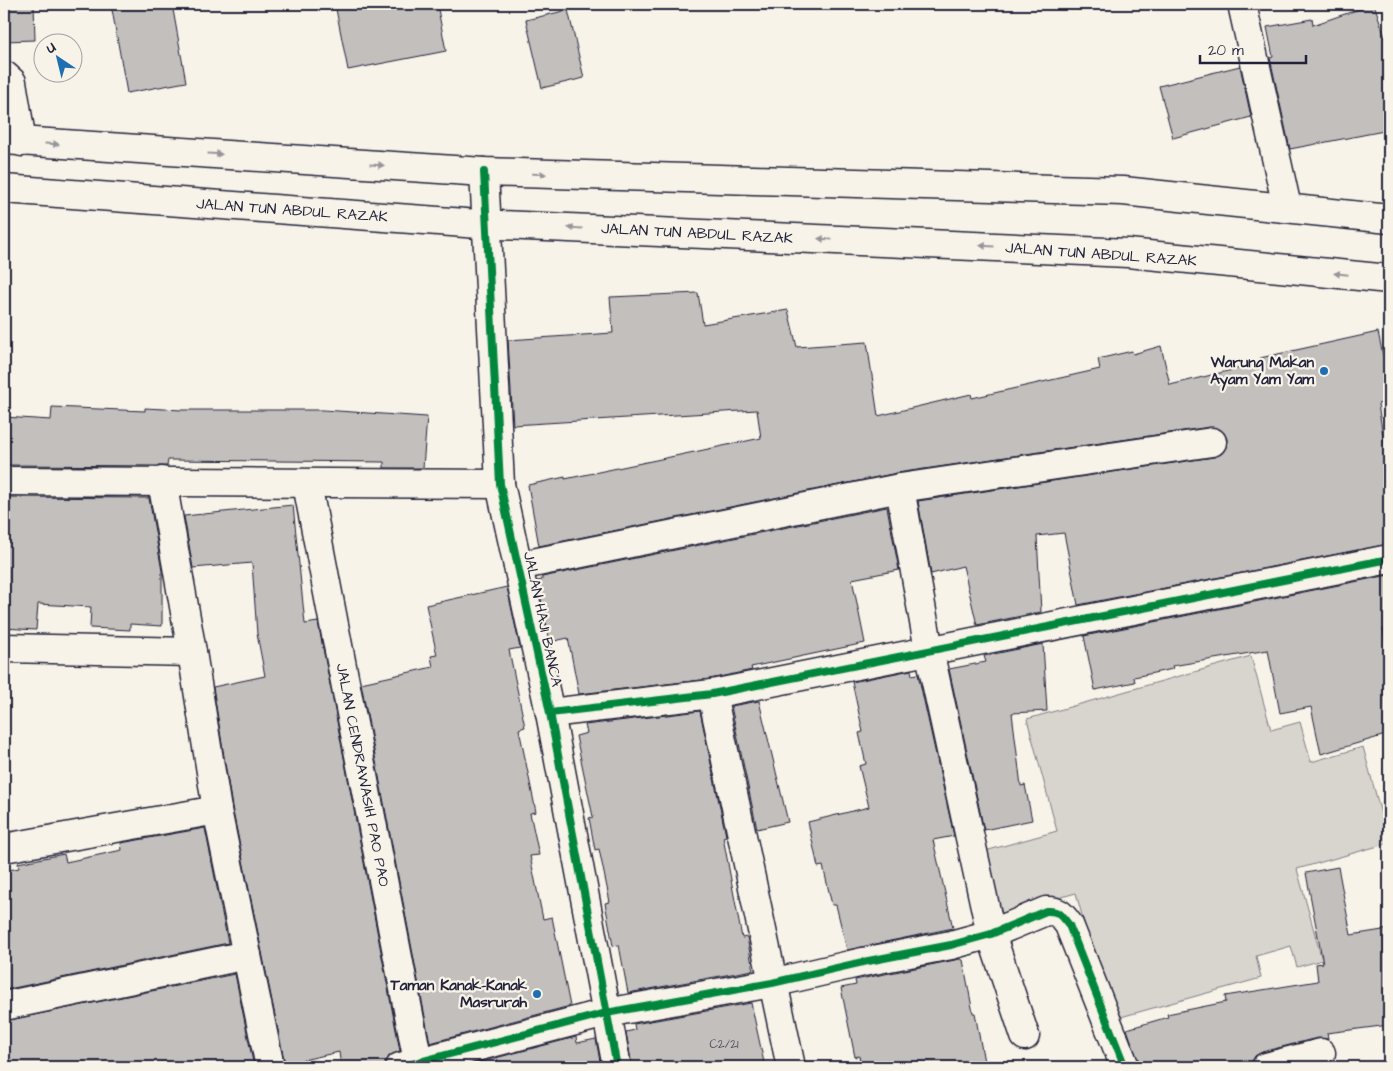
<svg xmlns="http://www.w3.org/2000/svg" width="1393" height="1071" viewBox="0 0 1393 1071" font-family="'Architects Daughter',sans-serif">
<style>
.green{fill:#d8d5cf;stroke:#7d7c85}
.building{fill:#c2bfbd;stroke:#22223b}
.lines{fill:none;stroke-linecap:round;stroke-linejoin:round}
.minor-casing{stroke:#22223b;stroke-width:31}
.major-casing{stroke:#22223b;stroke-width:31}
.minor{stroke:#f7f3e8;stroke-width:28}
.major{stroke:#f7f3e8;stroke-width:28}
.cycleway-casing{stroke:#f7f3e8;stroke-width:11}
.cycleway{stroke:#00873e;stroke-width:8}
.oneway{fill:#97959a}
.poi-dot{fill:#1f6fb2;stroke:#f7f3e8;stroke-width:2}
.labels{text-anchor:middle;stroke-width:4.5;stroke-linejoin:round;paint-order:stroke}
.number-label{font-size:12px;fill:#4a495c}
.street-label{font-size:15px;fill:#22223b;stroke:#f7f3e8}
.poi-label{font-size:15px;font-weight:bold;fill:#22223b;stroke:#f7f3e8;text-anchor:end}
</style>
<rect width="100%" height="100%" fill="#f7f3e8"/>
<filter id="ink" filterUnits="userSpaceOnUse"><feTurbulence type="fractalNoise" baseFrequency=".02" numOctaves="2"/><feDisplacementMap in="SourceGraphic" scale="10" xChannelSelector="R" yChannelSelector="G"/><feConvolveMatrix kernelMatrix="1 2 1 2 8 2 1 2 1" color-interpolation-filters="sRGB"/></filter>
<g filter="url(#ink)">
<!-- green -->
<polygon class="green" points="1251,656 1271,730 1300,722 1311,762 1363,747 1389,843 1297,869 1322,960 1297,967 1291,946 1256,956 1261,978 1110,1020 1076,893 995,915 978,853 1057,831 1027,719"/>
<!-- building -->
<g class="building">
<polygon points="4,4 34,4 35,40 4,41"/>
<polygon points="111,4 172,4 186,82 127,93"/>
<polygon points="335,4 437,4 446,51 348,70"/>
<polygon points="1374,4 1389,49 1389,130 1290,149 1270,58 1273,57 1267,27 1312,19 1313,25"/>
<polygon points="568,10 584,78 542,88 526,20"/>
<polygon points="1240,66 1251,117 1173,138 1159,86"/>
<polygon points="698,293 703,324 788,310 797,347 867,342 878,416 971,394 972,398 1100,369 1098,359 1132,351 1133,354 1161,346 1170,385 1261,363 1260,358 1378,332 1389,384 1389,401 1378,404 1389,474 1389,544 1078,605 1064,533 1037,536 1041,612 977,625 963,566 931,574 918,501 1214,457 1221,454 1226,448 1227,439 1224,433 1218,428 1210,427 897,473 539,546 528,485 565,477 565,479 761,438 757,410 513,425 508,340 613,333 610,297"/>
<polygon points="52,407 145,411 145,408 182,410 323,410 427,417 423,468 384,468 384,462 168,460 167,466 4,465 4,417 51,420"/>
<polygon points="4,497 149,498 162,571 162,626 130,624 130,630 90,628 91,607 38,604 36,630 4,628"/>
<polygon points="293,505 305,624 318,622 400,1051 389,1056 385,1067 341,1067 339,1052 285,1064 232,807 213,687 265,676 257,634 252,563 193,568 184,516"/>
<polygon points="887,507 899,570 852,579 865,643 751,667 752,670 710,679 579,694 568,638 550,642 537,581 542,580 542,577"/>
<polygon points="1389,575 1389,628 1383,629 1389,663 1389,734 1321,754 1311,707 1280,713 1268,650 1172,666 1173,669 1134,677 1135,682 1095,690 1084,636"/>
<polygon points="507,587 520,648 509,650 525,727 519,729 536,812 530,813 539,855 530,856 543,919 552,917 570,1006 430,1043 361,683 433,667 431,656 437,655 426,605"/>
<polygon points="1043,644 1047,711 1012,713 1021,786 1025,785 1032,820 984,830 949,669 986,662 984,656"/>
<polygon points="911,670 912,675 918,674 954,836 933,840 953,928 847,950 836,905 832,905 823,866 818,867 808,822 869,807 859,766 866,764 859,733 863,732 852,682"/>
<polygon points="759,701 788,822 757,829 731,706"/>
<polygon points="700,711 726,836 723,837 742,938 747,937 753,970 628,993 619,945 613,946 605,903 610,902 599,849 595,850 589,818 593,817 576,736 587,733 585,725"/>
<polygon points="205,828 228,943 4,990 4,871 19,868 18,863 64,854 66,862 122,850 121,843"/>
<polygon points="1338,867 1351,935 1389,929 1389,1025 1327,1033 1328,1039 1317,1038 1262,1052 1255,1056 1251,1067 1140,1067 1127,1029 1168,1017 1167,1014 1226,1002 1225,996 1318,981 1316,964 1323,963 1306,873"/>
<polygon points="960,959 963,960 973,1013 975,1013 985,1067 861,1067 859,1056 855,1057 841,988 856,985 855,980"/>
<polygon points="235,974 254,1067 4,1067 4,1021"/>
<polygon points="751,1003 765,1067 632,1067 626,1032 635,1030 634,1024"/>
<polygon points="576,1037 577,1043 596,1039 601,1067 461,1067"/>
</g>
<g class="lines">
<!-- minor casing -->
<g class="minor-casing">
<g id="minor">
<polyline points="1242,4 1287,207"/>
<polyline points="4,75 12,82 22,142"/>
<polyline points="484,172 500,484 550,713 617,1067"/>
<polyline points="4,481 500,484"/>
<polyline points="162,481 192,652 217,810 270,1067"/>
<polyline points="307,484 419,1067"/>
<polyline points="900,488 929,650 991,934 1025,1036"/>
<polyline points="518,566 900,488 1212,442"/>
<polyline points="4,648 192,652"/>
<polyline points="712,694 791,1067"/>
<polyline points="550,713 712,694 1389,559"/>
<polyline points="4,848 217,810"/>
<polyline points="4,1006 247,955"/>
<path d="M400,1067L606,1013L772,983L863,962L951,945L991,934L1046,911C1059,910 1062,916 1069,925L1125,1067"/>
<polyline points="1266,1067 1321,1053"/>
</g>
</g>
<!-- major casing -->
<g class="major-casing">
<g id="major">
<polyline points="4,140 484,172 1123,191 1389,219"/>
<polyline points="4,189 479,224 1128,253 1389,279"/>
</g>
</g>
<!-- minor -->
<use href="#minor" class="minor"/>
<!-- major -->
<use href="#major" class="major"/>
<!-- cycleway casing -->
<g class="cycleway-casing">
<g id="cycleway">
<polyline points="484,172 500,484 550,713 617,1067"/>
<polyline points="550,713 712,694 1389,559"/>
<path d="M400,1067L606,1013L772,983L863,962L951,945L991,934L1046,911C1059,910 1062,916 1069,925L1125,1067"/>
</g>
</g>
<!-- cycleway -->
<use href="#cycleway" class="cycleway"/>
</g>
<!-- one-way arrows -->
<defs><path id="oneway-solid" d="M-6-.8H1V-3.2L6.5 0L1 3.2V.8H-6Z" transform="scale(1.25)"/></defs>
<g class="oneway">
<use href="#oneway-solid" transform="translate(52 144) rotate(4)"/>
<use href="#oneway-solid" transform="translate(215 154) rotate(4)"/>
<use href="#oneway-solid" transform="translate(377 165) rotate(4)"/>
<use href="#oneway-solid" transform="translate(539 174) rotate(2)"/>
<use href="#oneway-solid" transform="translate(575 228) rotate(-177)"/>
<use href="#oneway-solid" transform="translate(825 239) rotate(-177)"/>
<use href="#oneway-solid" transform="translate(987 246) rotate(-177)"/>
<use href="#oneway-solid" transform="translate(1341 274) rotate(-174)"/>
</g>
</g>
<!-- markers -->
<g class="poi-dot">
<circle cx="1324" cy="371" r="5"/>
<circle cx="537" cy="994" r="5"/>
</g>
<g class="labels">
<!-- number labels -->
<g class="number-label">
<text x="724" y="1048">C2/21</text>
</g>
<!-- street labels -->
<g class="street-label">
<text transform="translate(292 210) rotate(4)" y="5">JALAN TUN ABDUL RAZAK</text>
<text transform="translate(697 233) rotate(3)" y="5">JALAN TUN ABDUL RAZAK</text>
<text transform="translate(1101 254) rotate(4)" y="5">JALAN TUN ABDUL RAZAK</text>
<text transform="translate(543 619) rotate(78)" y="5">JALAN HAJI BANCA</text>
<text transform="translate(363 775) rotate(79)" y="5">JALAN CENDRAWASIH PAO PAO</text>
</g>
<!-- poi labels -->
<g class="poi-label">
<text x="1314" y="367">Warung Makan<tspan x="1314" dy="17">Ayam Yam Yam</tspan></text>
<text x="527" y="990">Taman Kanak-Kanak<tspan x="527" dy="17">Masrurah</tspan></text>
</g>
</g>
<!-- margin -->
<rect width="1393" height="1071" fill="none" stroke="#f7f3e8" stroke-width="20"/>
<rect x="10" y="10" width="1373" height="1051" fill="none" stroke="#22223b" stroke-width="2" filter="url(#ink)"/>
<!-- north arrow -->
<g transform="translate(58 58) rotate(325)"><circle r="24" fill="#f7f3e8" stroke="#a29fa3"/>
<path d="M0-4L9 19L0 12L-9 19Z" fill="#1f6fb2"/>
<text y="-8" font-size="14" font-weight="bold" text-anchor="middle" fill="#22223b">U</text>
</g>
<!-- scale -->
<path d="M1200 55v8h106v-8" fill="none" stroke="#22223b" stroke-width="2.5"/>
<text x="1208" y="55" font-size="15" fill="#22223b" stroke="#f7f3e8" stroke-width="4" paint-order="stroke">20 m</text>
</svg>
